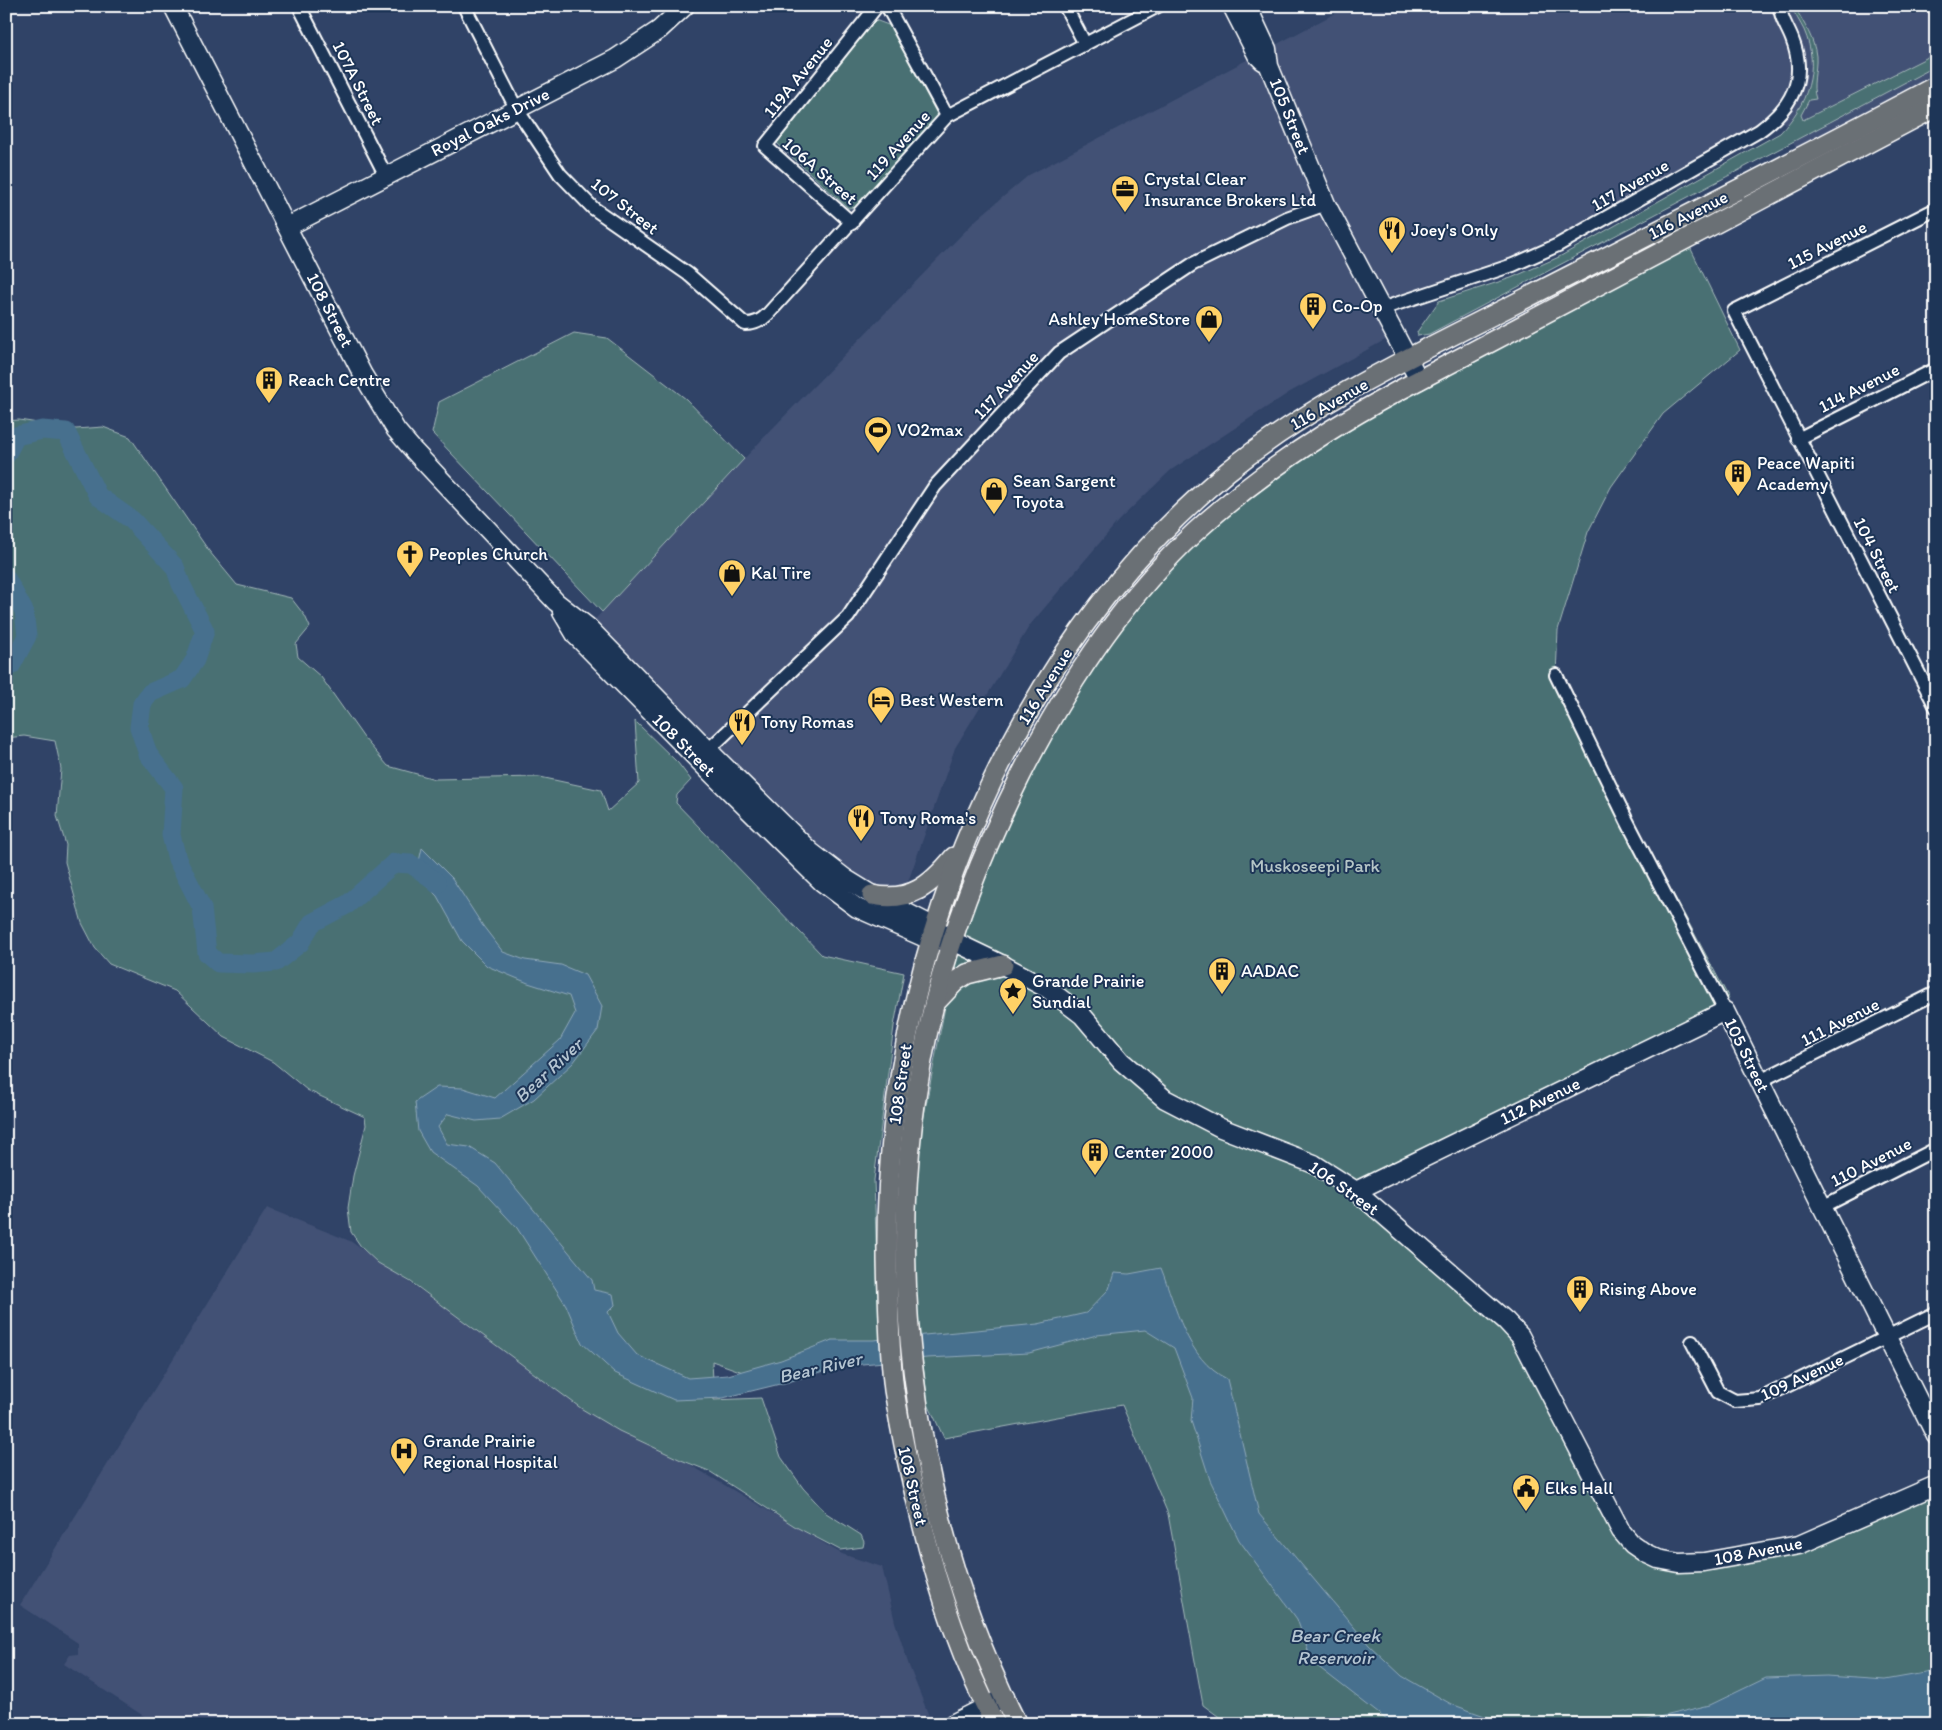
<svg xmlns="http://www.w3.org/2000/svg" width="1942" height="1730" viewBox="0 0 1942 1730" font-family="Itim,sans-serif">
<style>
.built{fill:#425175}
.green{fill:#487073;stroke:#a4b8b9}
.water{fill:#466f8e;stroke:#90a9bb}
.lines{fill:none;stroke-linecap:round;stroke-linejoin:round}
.river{stroke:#466f8e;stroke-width:19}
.street-casing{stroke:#fff;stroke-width:16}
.secondary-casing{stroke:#fff;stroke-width:21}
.primary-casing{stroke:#fff;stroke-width:22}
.street{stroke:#1d3557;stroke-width:12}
.secondary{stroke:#1d3557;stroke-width:18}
.primary{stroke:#6b6f75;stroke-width:19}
.labels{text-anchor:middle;stroke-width:4;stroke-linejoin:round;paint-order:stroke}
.street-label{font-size:18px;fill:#fff;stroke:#1d3557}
.poi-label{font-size:18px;fill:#fff;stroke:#1d3557;text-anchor:start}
.park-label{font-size:18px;fill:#b6c6c7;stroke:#1d3557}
.water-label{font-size:19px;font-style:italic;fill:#b5c5d2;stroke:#1d3557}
</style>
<rect width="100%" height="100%" fill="#304367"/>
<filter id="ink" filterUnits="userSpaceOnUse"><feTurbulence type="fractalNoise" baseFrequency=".02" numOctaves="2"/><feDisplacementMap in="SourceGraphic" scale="10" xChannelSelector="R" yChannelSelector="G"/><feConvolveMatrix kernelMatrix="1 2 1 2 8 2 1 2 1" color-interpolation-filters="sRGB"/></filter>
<g filter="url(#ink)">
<!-- built -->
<g class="built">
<polygon points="1349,6 1936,6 1936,79 1801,158 1780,115 1558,245 1381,309 1394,335 1290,392 1171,470 1119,520 1030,625 955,748 903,896 846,879 588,627 770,431 977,219 1029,175"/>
<polygon points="267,1208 350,1241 571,1395 842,1554 882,1567 895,1622 909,1666 929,1716 913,1724 156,1724 64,1664 70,1655 78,1654 78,1643 20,1605"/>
</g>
<!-- green -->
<g class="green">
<path d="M1791,6H1797L1796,9C1804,24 1814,38 1816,56C1817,71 1811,85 1816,99L1809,100L1801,115L1803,120L1936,53V66L1429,334L1418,336L1417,332L1439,301L1511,278L1559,257L1780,133C1807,105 1821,69 1804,30C1800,22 1795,15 1791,6Z"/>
<polygon points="875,20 891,26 940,120 860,207 848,208 777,143"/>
<polygon points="1690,247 1740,350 1663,414 1611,487 1588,532 1558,630 1556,675 1729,998 1340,1193 1484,1289 1506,1311 1616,1521 1661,1557 1697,1558 1812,1542 1936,1485 1936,1724 1224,1724 1222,1719 1203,1705 1168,1514 1122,1405 944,1438 928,1404 916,1309 914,1272 916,1169 924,1115 964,909 1011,795 1140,591 1288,457"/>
<polygon points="574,333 607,338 686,399 744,459 602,612 432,433 439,402"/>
<polygon points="19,420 76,429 103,427 130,437 209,551 237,585 291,598 305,616 310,627 296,644 298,657 321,677 364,738 388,766 435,779 540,777 601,790 608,811 639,783 635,721 678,763 691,780 677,795 676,803 822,955 904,973 894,1026 874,1180 877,1264 883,1351 765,1380 712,1361 714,1400 761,1398 781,1457 803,1488 826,1513 861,1535 864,1542 863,1547 840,1550 796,1527 709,1471 681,1460 619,1431 582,1409 411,1282 378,1263 362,1248 351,1232 348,1208 353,1176 366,1125 365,1117 307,1090 273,1062 224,1037 175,991 109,964 95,948 82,923 65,862 66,845 57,816 61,769 55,741 24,736 6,738 6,421"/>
</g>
<!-- water -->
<g class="water">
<path d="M422,848L452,878L483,926L503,952L525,960L561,965L585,975L602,1006L598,1030L573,1063L534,1099L500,1119L476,1121L448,1114L438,1127L447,1144L469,1147L495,1163L592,1280L594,1290L613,1294L615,1305L608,1312L618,1333L637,1355L688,1378L728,1375L781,1360L832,1340H873L1038,1324L1086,1313L1109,1289L1114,1273L1129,1274L1161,1268C1176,1306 1186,1359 1227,1379L1259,1514L1369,1645L1402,1676L1451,1704L1507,1724H1392L1312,1662L1297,1619L1239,1540L1210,1480L1191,1421L1193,1398L1174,1348L1145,1330L1097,1335L1029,1353L927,1358L841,1366L788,1382L723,1398L674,1400L615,1373L582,1343L566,1305L517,1228L478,1186L430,1152L418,1131L415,1102L437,1087L463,1088L495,1098L560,1040L575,1013L569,996L528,983L487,966L462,941L437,896L416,875Z"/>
<polygon points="1936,1671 1936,1724 1629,1724 1710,1705 1766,1678 1827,1676 1885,1680"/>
</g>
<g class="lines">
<!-- river -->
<g class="river">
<polyline points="6,455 16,436 42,430 66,432 98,496 132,520 175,567 181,584 205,631 195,660 182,679 150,693 142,704 139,727 148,754 174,788 171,835 177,859 202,908 207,953 218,963 253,964 276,962 300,943 312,923 348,904 394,863 411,864 434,880 437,884"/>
<polyline points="6,578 24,611 27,636 11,666 6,668"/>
</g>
<!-- street casing -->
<g class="street-casing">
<g id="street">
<polyline points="299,6 386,176"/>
<path d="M464,6L516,108L560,174L593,208L688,274L745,324C755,324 761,321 768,314L947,116L1158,6"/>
<polyline points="887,6 947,116"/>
<polyline points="1065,6 1085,44"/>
<polyline points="1936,209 1734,311 1936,707"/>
<polyline points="852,223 765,146 877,6"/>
<path d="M1381,309L1513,265L1558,245L1759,131C1791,108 1808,79 1792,39C1788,28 1780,18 1780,6"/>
<polyline points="1798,439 1936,369"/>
<polyline points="1556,675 1626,819 1725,1011"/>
<polyline points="704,754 848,617 935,486 1059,353 1193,264 1287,218 1326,204"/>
<polyline points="1760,1081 1936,993"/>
<polyline points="1822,1207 1936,1149"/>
<polyline points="1692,1342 1718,1392 1735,1401 1760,1399 1936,1313"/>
</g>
</g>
<!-- secondary casing -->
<g class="secondary-casing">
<g id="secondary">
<polyline points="173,6 363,375 396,430 414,451 556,602 588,627 708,750 811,852 846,879 872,895 935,927 953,941 1003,965 1048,989 1082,1015 1121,1061 1165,1099 1221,1128 1314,1164 1356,1191 1506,1321 1520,1336 1621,1531 1632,1544 1645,1553 1658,1559 1679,1563 1704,1562 1799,1545 1936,1485"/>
<polyline points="1232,6 1257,55 1263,61"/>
<polyline points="1247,6 1267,49 1269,66 1326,204 1419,380"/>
<polyline points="287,227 615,59 659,30 685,6"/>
<polyline points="562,612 577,637 708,770 822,882 857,908 930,940 945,941"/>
<polyline points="1356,1191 1725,1011 1936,1436"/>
<polyline points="952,1724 1005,1697"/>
</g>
</g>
<!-- primary casing -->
<g class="primary-casing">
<g id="primary">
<path d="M872,895C910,903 931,885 954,857"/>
<polyline points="937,1001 956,981 967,974 1003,965"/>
<path d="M995,1724C961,1659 938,1590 921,1519C910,1476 901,1434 894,1390C890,1358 889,1325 888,1292C879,1090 927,892 1026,716C1078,624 1145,540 1227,472C1317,399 1425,350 1528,297C1665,227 1801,158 1936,86"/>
<path d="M1017,1724C909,1509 876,1239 934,1005C953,926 985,847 1021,775C1066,686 1122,600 1195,532C1256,476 1324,431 1396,392L1936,107"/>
</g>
</g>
<!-- street -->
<use href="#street" class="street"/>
<!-- secondary -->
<use href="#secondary" class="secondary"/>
<!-- primary -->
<use href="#primary" class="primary"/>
</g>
</g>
<!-- icons -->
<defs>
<g id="office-pin" transform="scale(1.4375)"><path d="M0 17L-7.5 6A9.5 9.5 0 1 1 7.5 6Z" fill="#ffd166" stroke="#1d3557"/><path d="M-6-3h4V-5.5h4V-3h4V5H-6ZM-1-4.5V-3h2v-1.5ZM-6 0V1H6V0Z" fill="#111"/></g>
<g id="restaurant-pin" transform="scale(1.4375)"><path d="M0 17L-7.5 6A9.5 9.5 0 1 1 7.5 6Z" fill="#ffd166" stroke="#1d3557"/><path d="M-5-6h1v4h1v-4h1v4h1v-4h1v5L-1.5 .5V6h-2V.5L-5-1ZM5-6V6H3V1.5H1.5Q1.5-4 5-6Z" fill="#111"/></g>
<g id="building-pin" transform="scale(1.4375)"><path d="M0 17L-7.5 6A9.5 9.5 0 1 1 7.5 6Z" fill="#ffd166" stroke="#1d3557"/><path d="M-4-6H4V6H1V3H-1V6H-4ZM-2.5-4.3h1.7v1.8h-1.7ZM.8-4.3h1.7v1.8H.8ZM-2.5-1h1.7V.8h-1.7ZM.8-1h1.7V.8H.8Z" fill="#111"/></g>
<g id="shop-pin" transform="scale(1.4375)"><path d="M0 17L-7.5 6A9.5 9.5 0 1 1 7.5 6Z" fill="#ffd166" stroke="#1d3557"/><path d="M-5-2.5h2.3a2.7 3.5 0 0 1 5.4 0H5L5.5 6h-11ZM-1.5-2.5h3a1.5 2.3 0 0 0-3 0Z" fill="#111"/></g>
<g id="stadium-pin" transform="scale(1.4375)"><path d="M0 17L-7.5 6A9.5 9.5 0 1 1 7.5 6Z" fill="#ffd166" stroke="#1d3557"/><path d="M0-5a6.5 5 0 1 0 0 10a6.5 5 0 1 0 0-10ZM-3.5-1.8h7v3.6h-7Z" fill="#111"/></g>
<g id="church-pin" transform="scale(1.4375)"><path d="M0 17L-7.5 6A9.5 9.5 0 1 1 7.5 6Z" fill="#ffd166" stroke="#1d3557"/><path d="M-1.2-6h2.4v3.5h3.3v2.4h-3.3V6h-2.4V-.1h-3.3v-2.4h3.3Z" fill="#111"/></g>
<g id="hotel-pin" transform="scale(1.4375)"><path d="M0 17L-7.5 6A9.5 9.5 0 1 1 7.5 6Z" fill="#ffd166" stroke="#1d3557"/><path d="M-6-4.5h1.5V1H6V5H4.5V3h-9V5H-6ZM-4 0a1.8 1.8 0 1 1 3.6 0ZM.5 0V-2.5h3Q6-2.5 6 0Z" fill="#111"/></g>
<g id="sight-pin" transform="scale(1.4375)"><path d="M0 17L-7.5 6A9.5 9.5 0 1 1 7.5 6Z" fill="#ffd166" stroke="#1d3557"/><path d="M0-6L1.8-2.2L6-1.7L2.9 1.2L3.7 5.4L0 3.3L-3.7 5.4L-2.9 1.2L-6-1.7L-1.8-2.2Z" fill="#111"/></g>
<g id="hospital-pin" transform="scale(1.4375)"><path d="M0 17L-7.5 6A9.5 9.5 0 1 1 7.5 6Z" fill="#ffd166" stroke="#1d3557"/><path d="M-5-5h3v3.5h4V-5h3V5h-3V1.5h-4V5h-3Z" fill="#111"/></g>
<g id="civic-pin" transform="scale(1.4375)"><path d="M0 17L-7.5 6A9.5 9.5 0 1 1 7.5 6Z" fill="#ffd166" stroke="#1d3557"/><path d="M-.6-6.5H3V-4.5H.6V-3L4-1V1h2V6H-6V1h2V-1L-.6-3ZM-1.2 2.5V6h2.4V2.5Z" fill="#111"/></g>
</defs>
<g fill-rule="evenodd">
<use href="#office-pin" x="1125" y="189"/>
<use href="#restaurant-pin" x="1392" y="230"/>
<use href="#building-pin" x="1313" y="306"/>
<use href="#shop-pin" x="1209" y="319"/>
<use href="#building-pin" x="269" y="380"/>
<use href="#stadium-pin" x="878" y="430"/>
<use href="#building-pin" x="1738" y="473"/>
<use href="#shop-pin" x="994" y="491"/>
<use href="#church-pin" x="410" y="554"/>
<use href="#shop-pin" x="732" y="573"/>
<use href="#hotel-pin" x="881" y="700"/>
<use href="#restaurant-pin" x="742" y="722"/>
<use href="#restaurant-pin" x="861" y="818"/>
<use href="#building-pin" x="1222" y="971"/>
<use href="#sight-pin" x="1013" y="991"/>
<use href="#building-pin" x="1095" y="1152"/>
<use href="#building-pin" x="1580" y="1289"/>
<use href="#hospital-pin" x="404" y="1451"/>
<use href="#civic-pin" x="1526" y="1488"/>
</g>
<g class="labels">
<!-- street labels -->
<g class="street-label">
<text transform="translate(798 77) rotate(-51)" y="6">119A Avenue</text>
<text transform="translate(358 83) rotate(63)" y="6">107A Street</text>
<text transform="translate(1290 116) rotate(68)" y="6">105 Street</text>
<text transform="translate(490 122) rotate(-27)" y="6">Royal Oaks Drive</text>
<text transform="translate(898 145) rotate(-48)" y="6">119 Avenue</text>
<text transform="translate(820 171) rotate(41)" y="6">106A Street</text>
<text transform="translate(1630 185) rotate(-30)" y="6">117 Avenue</text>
<text transform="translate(625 206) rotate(38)" y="6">107 Street</text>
<text transform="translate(1688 215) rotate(-27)" y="6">116 Avenue</text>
<text transform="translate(1827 245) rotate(-27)" y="6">115 Avenue</text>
<text transform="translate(330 310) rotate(63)" y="6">108 Street</text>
<text transform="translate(1006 385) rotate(-47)" y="6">117 Avenue</text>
<text transform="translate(1859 388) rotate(-27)" y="6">114 Avenue</text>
<text transform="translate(1329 404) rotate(-30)" y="6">116 Avenue</text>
<text transform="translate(1877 555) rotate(63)" y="6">104 Street</text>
<text transform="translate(1045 686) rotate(-58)" y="6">116 Avenue</text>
<text transform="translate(684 745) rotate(45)" y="6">108 Street</text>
<text transform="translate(1840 1022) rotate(-27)" y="6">111 Avenue</text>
<text transform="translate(1747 1055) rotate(64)" y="6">105 Street</text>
<text transform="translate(900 1084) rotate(-82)" y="6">108 Street</text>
<text transform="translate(1540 1101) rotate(-26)" y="6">112 Avenue</text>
<text transform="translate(1871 1162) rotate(-27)" y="6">110 Avenue</text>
<text transform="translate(1344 1188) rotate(35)" y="6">106 Street</text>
<text transform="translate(1802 1377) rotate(-25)" y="6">109 Avenue</text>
<text transform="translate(913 1486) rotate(77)" y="6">108 Street</text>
<text transform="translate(1758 1551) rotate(-11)" y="6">108 Avenue</text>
</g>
<!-- poi labels -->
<g class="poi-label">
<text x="1144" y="185">Crystal Clear<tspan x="1144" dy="21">Insurance Brokers Ltd</tspan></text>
<text x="1411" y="236">Joey's Only</text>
<text x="1332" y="312">Co-Op</text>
<text x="1190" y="325" text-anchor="end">Ashley HomeStore</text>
<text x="288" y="386">Reach Centre</text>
<text x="897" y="436">VO2max</text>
<text x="1757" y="469">Peace Wapiti<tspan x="1757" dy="21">Academy</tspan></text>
<text x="1013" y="487">Sean Sargent<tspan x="1013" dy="21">Toyota</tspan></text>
<text x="429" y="560">Peoples Church</text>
<text x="751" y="579">Kal Tire</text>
<text x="900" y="706">Best Western</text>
<text x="761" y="728">Tony Romas</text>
<text x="880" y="824">Tony Roma's</text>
<text x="1241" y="977">AADAC</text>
<text x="1032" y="987">Grande Prairie<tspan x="1032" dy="21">Sundial</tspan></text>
<text x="1114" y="1158">Center 2000</text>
<text x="1599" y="1295">Rising Above</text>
<text x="423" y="1447">Grande Prairie<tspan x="423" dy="21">Regional Hospital</tspan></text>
<text x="1545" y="1494">Elks Hall</text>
</g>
<!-- park labels -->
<g class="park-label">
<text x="1315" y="872">Muskoseepi Park</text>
</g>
<!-- water labels -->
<g class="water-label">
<text transform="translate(548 1070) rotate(-43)" y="7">Bear River</text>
<text transform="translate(820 1367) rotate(-13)" y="7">Bear River</text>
<text x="1335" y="1642">Bear Creek<tspan x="1335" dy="22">Reservoir</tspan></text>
</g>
</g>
<!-- margin -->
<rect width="1942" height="1730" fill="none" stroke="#1d3557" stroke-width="25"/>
<rect x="12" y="12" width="1917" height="1705" fill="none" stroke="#fff" stroke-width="2" filter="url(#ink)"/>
</svg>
